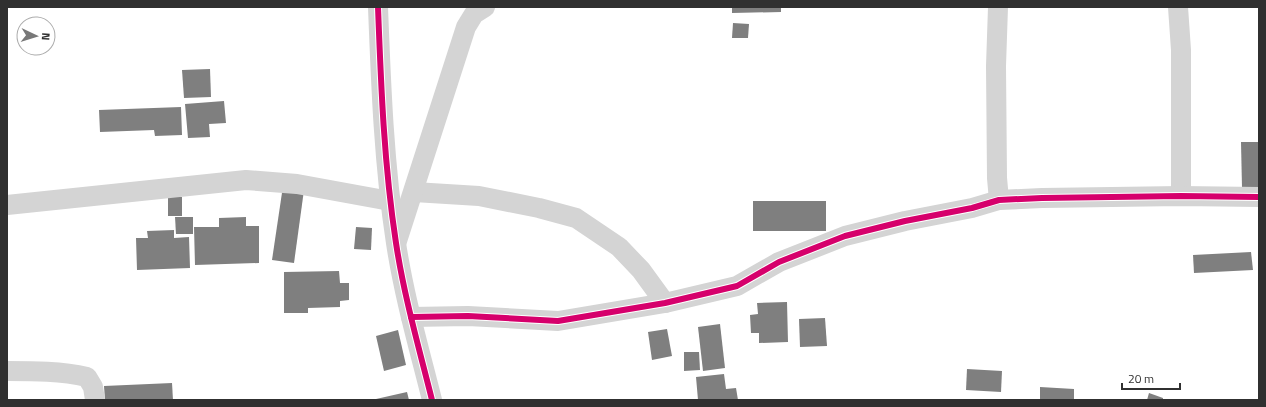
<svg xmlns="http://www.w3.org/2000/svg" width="1266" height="407" viewBox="0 0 1266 407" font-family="'Titillium Web',sans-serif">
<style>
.building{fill:#7f7f7f}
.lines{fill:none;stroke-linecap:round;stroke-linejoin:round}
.minor{stroke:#d4d4d4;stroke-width:20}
.cycleway-casing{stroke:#fff;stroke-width:8}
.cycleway{stroke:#d6006c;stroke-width:6}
</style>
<rect width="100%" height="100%" fill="#fff"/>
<!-- building -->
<g class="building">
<polygon points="732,7 781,7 781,12 732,13"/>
<polygon points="733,23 749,24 748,38 732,38"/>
<polygon points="210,69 211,97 184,98 182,70"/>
<polygon points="224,101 226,123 209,124 210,137 188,138 185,104"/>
<polygon points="181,107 182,135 155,136 154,130 100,132 99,110"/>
<polygon points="1241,142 1259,142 1259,187 1242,188"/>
<polygon points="283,186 304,190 294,263 272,260"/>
<rect x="168" y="197" width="14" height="19"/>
<rect x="753" y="201" width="73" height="30"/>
<polygon points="175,217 193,217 193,234 176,234"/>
<polygon points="246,217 246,226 259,226 259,263 195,265 194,227 219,227 219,218"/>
<polygon points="356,227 372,228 371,250 354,249"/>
<polygon points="174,230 174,238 189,237 190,268 137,270 136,238 148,238 147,231"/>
<polygon points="1251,252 1253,270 1194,273 1193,255"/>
<polygon points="339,271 340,283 349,283 349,300 340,301 340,307 308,308 308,313 284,313 284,272"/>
<polygon points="787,302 788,342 759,343 759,333 751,333 750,315 758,314 757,303"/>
<polygon points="825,318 827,346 800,347 799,319"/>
<polygon points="720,324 725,368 703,371 698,327"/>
<polygon points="667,329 672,356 652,360 648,332"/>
<polygon points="398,330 406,365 384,371 376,336"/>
<polygon points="684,352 699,352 700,370 684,371"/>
<polygon points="967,369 1002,371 1001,392 966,390"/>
<polygon points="724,374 726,389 736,388 738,400 698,400 696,377"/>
<polygon points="172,383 173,400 105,400 104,386"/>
<polygon points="1040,387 1074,389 1074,400 1040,400"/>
<polygon points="407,392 409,400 376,400 376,399"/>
<polygon points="1149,393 1163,398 1163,400 1147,400"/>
</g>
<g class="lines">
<!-- minor -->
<g class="minor">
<path d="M378,7C381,86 384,165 396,243C404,296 419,348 432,400"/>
<polyline points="998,7 996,66 997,178 999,200"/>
<polyline points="1178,7 1181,50 1181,196"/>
<polyline points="414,192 479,196 539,208 576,218 619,247 641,270 665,303"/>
<polyline points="7,205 246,180 297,184 390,201"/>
<polyline points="397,241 466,27 474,14 485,7"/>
<polyline points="411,317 468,316 558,321 665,303 737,286 779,262 845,236 905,221 972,208 999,200 1042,198 1181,196 1259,197"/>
<path d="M7,371C34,371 61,371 87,377L93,387L95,400"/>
</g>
<!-- cycleway casing -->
<g class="cycleway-casing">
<g id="cycleway">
<path d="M378,7C381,86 384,165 396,243C404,296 419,348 432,400"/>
<polyline points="411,317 468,316 558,321 665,303 737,286 779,262 845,236 905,221 972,208 999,200 1042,198 1181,196 1259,197"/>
</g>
</g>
<!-- cycleway -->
<use href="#cycleway" class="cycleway"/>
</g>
<!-- border -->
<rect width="1266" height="407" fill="none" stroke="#303030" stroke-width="16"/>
<!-- north arrow -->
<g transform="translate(36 36) rotate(94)"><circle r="19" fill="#ffffff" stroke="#acacac"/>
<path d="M0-3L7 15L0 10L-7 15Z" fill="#787878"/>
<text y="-6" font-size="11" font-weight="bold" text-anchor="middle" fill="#303030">N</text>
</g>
<!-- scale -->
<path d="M1122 383v6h58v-6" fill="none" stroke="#303030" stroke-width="2"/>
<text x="1128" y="383" font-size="12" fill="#303030" stroke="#ffffff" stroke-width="3" paint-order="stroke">20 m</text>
</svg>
